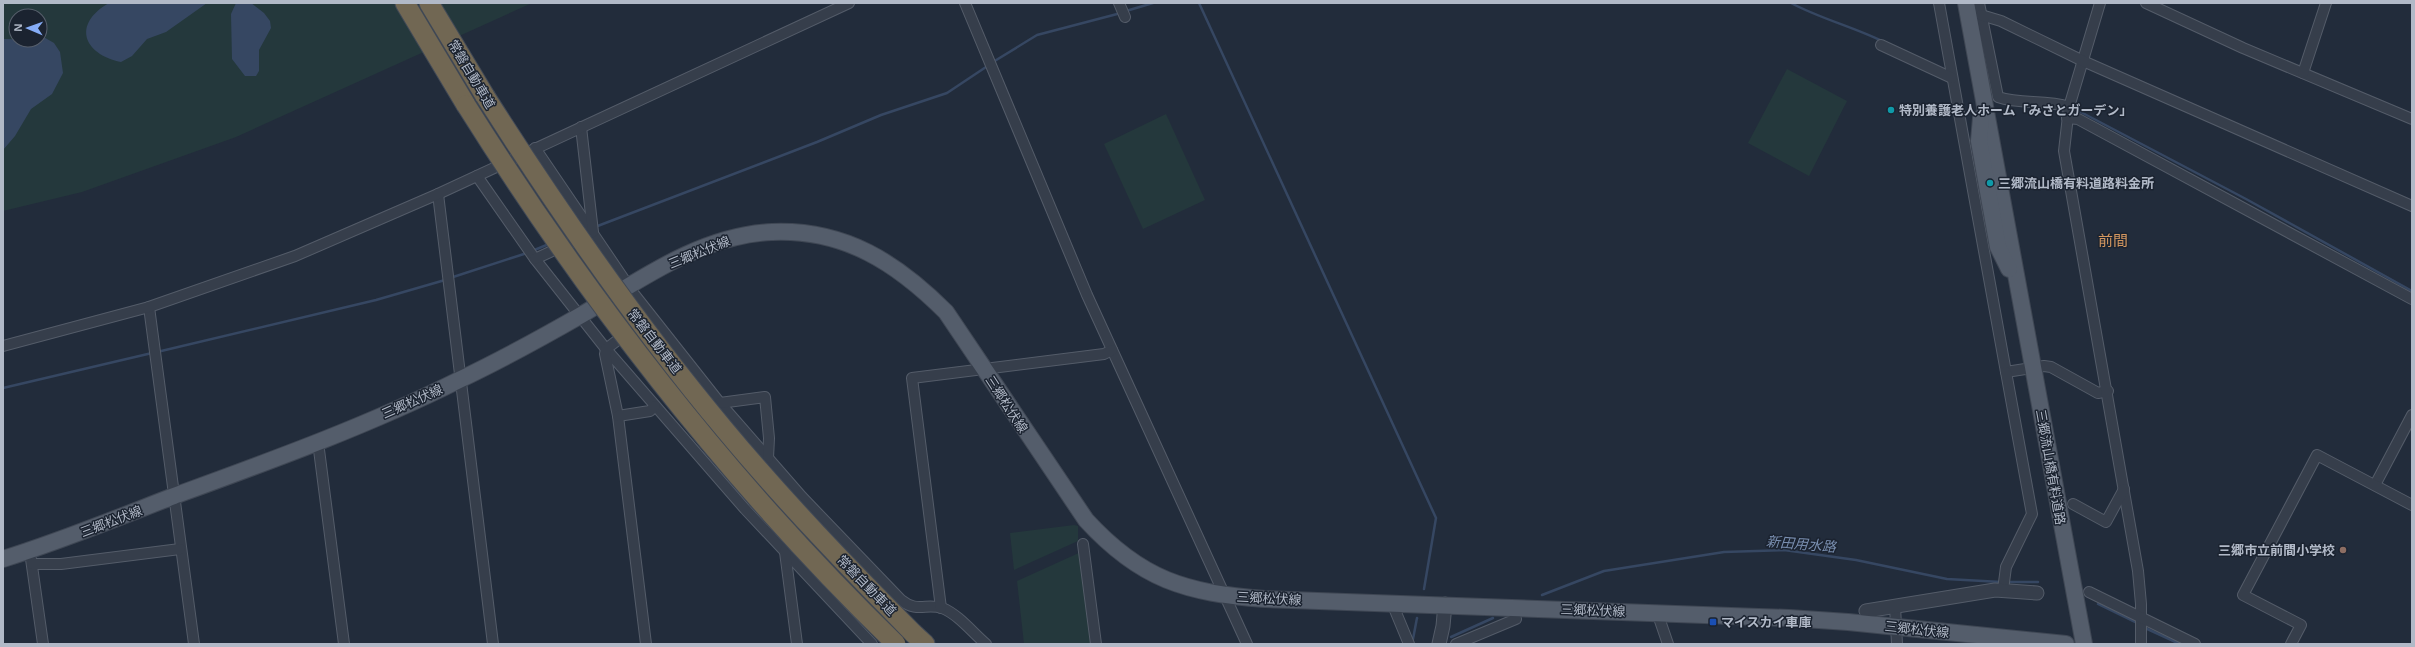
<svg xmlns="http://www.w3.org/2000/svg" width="2415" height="647" viewBox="0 0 2415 647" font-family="Arial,'Noto Sans JP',sans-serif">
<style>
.green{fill:#24383c;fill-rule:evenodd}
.water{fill:#364762}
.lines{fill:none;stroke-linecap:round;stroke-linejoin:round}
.stream{stroke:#364762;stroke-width:2.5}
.minor-casing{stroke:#545c69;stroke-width:12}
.tertiary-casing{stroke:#545c69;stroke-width:15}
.primary-casing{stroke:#3f4754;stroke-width:18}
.motorway-casing{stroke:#414956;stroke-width:21}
.minor{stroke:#363e4b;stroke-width:10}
.tertiary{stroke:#363e4b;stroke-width:13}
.primary{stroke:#545d6b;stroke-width:16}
.motorway{stroke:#716753;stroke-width:19}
.motorway-bridge-casing{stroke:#414956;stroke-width:21;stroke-linecap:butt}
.motorway-bridge{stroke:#716753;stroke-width:19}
.culture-dot{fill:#0f9aa8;stroke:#1b2330;stroke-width:1.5}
.education-dot{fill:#8d6e63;stroke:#1b2330;stroke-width:1.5}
.transit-dot{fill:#1a4fb4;stroke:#1b2330;stroke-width:1.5}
.labels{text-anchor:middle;stroke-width:3;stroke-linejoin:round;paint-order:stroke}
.street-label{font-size:13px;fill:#b1b9c7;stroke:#1b2330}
.poi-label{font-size:13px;font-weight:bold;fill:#b1b9c7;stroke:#1b2330;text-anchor:start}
.water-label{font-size:14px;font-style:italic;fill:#798eaf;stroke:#1b2330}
.quarter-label{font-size:15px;fill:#d39760;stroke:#1b2330}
</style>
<rect width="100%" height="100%" fill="#222c3b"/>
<!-- green -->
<g class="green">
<path d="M3,3H532L236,137L82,192L3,211ZM16,16H40V40H16Z"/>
<polygon points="1787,69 1847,101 1809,176 1748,143"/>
<polygon points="1166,114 1205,200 1143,229 1104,144"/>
<polygon points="1074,525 1078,526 1078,541 1014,570 1010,533"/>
<polygon points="1081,552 1092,644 1024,644 1017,581"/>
</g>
<!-- water -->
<g class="water">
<path d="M109,3H207L166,32L147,39L132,56L121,62C83,54 72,24 109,3Z"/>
<polygon points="236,3 251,3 264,13 270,21 271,28 259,50 259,71 256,76 245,76 232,59 231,14"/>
<polygon points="40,35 54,43 60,52 63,73 52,94 31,109 15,136 3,150 3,39 40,40"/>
</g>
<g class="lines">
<!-- stream -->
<g class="stream">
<polyline points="1199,3 1436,518 1424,589"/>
<path d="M1791,3C1821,19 1854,27 1884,42"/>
<polyline points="1126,11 1153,3"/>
<polyline points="993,62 1037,35 1121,13"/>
<polyline points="2075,109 2246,199 2412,291"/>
<polyline points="595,227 817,142 881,115 947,93 989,65"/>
<polyline points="532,251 549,244"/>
<polyline points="450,278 527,253"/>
<polyline points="157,352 376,300 445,280"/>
<polyline points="3,388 152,353"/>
<polyline points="2006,582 2038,582"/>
<polyline points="1542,595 1604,571 1724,552 1784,550 1856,560 1947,579 2001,582"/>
<polyline points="2098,604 2139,624"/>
<polyline points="2143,627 2180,644"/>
<polyline points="1451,637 1493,618"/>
<polyline points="1413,639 1417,618"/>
</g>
<!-- minor casing -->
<g class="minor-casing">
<g id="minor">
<polyline points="965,3 1087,295 1247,644"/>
<polyline points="1119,3 1125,17"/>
<polyline points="1939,3 2006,372 2044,366 2051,367 2098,393 2108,391"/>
<path d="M1979,3L1998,97C2021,105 2045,99 2069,107"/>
<polyline points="2100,3 2069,107 2064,151 2138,571 2141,604 2141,644"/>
<polyline points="2146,3 2243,48 2412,119"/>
<polyline points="1981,15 2001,21 2083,61 2412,206"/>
<polyline points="1881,45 1952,78"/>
<polyline points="2303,73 2326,3"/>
<polyline points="2067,118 2078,119 2412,299"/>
<path d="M535,148L634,294L720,403L802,497L901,600C917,613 926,603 942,608C958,614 973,633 986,644"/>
<polyline points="477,176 535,259 606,349 745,509 872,644"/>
<polyline points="438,194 493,644"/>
<polyline points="535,259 593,232 581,127"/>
<polyline points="149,307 194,644"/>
<polyline points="644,320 606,349 605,354 618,416 646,644"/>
<polyline points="3,346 149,307 295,256 438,194 849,3"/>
<polyline points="720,403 765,397 769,438 768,458"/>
<polyline points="618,416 650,411 655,406"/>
<polyline points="318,442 344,644"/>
<polyline points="2375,485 2412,415"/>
<polyline points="2073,504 2106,522 2124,489"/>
<polyline points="1083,544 1096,644"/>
<polyline points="31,559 43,644"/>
<polyline points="32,564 61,564 180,549"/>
<polyline points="2003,590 2006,567 2032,514 2006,372"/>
<polyline points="2089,592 2195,644"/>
<polyline points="1392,603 1409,644"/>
<polyline points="1895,606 1897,644"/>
<polyline points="941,608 912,378 1104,354 1112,350"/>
<polyline points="1657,612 1668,644"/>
<polyline points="797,644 785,552 787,546 811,521"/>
<polyline points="1456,644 1516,619"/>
<polyline points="2291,644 2301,625 2243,595 2317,455 2412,505"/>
</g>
</g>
<!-- tertiary casing -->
<g class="tertiary-casing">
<g id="tertiary">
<polyline points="1866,611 1995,590 2037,593"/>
<polyline points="1439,644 1443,626 1445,604"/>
</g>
</g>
<!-- primary casing -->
<g class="primary-casing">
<g id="primary">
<polyline points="1966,3 2084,644"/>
<polyline points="1981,118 1979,141 1998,247 2009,269"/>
<path d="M3,559C61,541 117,518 174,496C270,461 367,426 459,380C501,360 543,337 583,314C641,279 702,235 772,232C845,229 897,263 946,312L1086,520C1141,580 1186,593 1265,599L1789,618L1848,622L2066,644"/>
</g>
</g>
<!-- motorway casing -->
<g class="motorway-casing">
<g id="motorway">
<polyline points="405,3 466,105"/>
<polyline points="429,3 485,96"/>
<polyline points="913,633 925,644"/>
</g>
</g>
<!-- minor -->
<use href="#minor" class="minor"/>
<!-- tertiary -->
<use href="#tertiary" class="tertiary"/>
<!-- primary -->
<use href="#primary" class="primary"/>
<!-- motorway -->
<use href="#motorway" class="motorway"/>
<!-- motorway-bridge casing -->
<g class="motorway-bridge-casing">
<g id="motorway-bridge">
<path d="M485,96C559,212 637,325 725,430C784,501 848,567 913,633"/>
<path d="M466,105C589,301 730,483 896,644"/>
</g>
</g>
<!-- motorway-bridge -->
<use href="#motorway-bridge" class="motorway-bridge"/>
</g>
<!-- markers -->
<g class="culture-dot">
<circle cx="1891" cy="110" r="4"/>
<circle cx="1990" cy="183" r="4"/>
</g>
<circle class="education-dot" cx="2343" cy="550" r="4"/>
<rect class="transit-dot" x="1709" y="618" width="8" height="8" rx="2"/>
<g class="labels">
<!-- street labels -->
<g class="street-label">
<text transform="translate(472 74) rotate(59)" y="5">常磐自動車道</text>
<text transform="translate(699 252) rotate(-22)" y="5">三郷松伏線</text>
<text transform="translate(655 341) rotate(52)" y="5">常磐自動車道</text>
<text transform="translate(412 401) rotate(-24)" y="5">三郷松伏線</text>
<text transform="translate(1007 404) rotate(57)" y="5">三郷松伏線</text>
<text transform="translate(2051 467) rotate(80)" y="5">三郷流山橋有料道路</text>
<text transform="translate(111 521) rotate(-21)" y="5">三郷松伏線</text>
<text transform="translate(867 585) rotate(46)" y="5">常磐自動車道</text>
<text transform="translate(1269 598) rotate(3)" y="5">三郷松伏線</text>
<text transform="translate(1593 610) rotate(2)" y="5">三郷松伏線</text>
<text transform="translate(1917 629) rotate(6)" y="5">三郷松伏線</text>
</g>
<!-- poi labels -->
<g class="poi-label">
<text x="1899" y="115">特別養護老人ホーム「みさとガーデン」</text>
<text x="1998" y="188">三郷流山橋有料道路料金所</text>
<text x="2335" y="555" text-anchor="end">三郷市立前間小学校</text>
<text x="1721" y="627">マイスカイ車庫</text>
</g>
<!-- water labels -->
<g class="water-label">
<text transform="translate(1801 544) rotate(5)" y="5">新田用水路</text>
</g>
<!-- quarter labels -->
<g class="quarter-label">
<text x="2113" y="246">前間</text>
</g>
</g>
<!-- border -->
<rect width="2415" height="647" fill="none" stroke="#b1b9c7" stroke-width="8"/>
<!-- north arrow -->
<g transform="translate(28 28) rotate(272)"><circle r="19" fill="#1b2330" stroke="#575f6c"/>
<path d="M0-3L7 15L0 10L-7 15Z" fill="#86adf7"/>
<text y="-6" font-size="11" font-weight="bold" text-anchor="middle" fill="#b1b9c7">N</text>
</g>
</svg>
